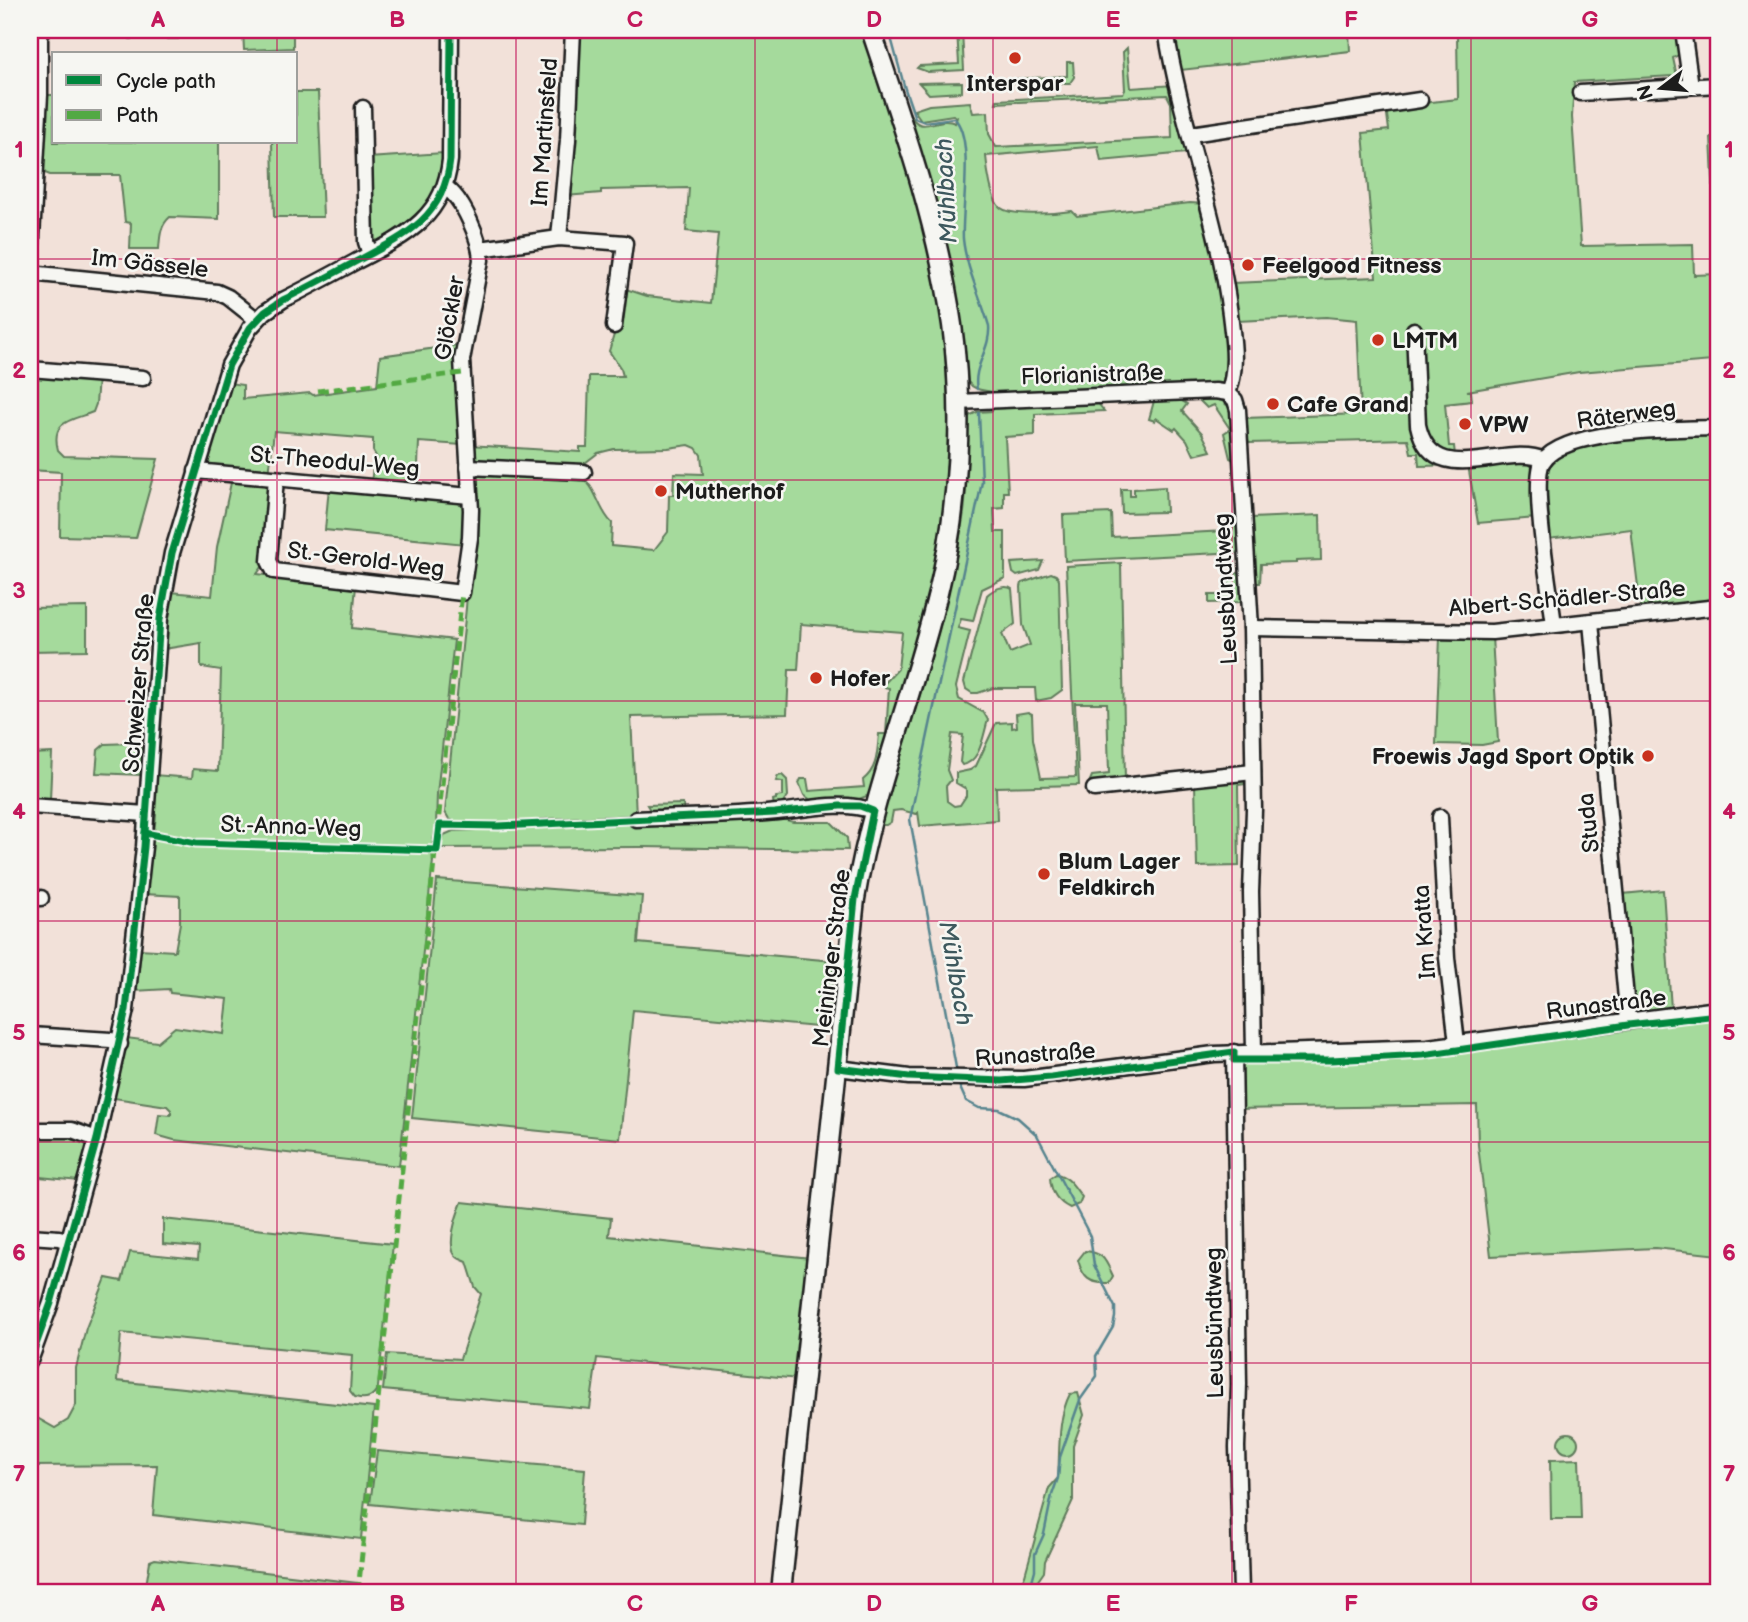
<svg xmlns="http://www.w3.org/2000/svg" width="1748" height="1622" viewBox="0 0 1748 1622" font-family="'Balsamiq Sans',sans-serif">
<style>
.green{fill:#a5da9c;stroke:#607b5c;stroke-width:2}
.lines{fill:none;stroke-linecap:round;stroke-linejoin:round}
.stream{stroke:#56848e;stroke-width:2.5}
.minor-casing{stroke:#1c1c1c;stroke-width:19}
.major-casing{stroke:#1c1c1c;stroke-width:23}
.minor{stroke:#f6f6f2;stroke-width:14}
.major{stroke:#f6f6f2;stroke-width:18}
.quiet{stroke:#52a943;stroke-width:5;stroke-dasharray:10 5;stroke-linecap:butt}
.cycleway-casing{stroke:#f6f6f2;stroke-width:11}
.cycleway{stroke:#00873e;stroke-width:7}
.grid{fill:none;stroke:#c2185b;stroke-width:2;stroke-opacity:0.55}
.poi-dot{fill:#c8321e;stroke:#f6f6f2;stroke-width:2.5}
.labels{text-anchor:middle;stroke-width:5;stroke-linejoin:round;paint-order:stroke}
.poi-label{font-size:23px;font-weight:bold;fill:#1c1c1c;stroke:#f6f6f2;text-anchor:start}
.street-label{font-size:23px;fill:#1c1c1c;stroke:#f6f6f2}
.water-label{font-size:24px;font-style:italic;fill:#3e595e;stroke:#f6f6f2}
.neatline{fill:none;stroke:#c2185b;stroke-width:2.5}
.grid-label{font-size:23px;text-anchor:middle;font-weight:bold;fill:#c2185b}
</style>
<rect width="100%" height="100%" fill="#f2e1d9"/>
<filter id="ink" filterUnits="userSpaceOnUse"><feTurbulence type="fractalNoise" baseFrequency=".0143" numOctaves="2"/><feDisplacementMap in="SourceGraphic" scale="14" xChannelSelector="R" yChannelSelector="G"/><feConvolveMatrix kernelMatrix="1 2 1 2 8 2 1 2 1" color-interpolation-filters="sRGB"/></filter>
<g filter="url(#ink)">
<!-- green -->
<g class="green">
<polygon points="130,30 177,30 178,39 130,39"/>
<polygon points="243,30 293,30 293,48 244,50"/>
<path d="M577,30H863L899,134L932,256L943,319L949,412L944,518L930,602L872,789L867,796L859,799L812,801L804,795L799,783L801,779H807L809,791L864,787L863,780C878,768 877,752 879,734H886L889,688L884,687L883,685L898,669L902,632L801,624L798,670H789L787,714L631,717L636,815L544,819L506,824L457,823L449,819L445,812L466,608L476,473L578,476C597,484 597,509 612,523L611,546L654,550L668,532L669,495H673L674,473L703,474L701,455L696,448L689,445L668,448L614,449L598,453L581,466L478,462L469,445L580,452V447H587L589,376H623L621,369L609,351L620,315L623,288L647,296L711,303L718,234L686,231L689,188L601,190V193L566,196Z"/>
<polygon points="957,30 962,30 964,70 928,72 917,68 919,66 959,64"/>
<polygon points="1173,30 1349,30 1350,51 1181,70"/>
<polygon points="1534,30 1678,30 1680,54 1673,58 1676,72 1685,72 1681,81 1675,84 1672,76 1574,82 1572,117 1581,246 1693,244 1694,275 1718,274 1718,423 1716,424 1712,361 1579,372 1467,391 1471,391 1472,401 1445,404 1449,446 1454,446 1455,455 1528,463 1535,470 1536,518 1478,523 1468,465 1419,466 1418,453 1411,453 1408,439 1249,443 1245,434 1244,418 1361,414 1357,320 1326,317 1237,321 1232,283 1376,277 1363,133 1389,130 1386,107 1458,99 1457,35"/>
<path d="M1127,48L1131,88L1174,85L1188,150L1186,153L1101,161L1098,146L986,156C987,168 991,201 1001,208C1012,217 1058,213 1072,211L1077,216L1190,203L1205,204L1220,282L1230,370L1225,382L1218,386L999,395C988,388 977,394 968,382L959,323L904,113L909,112C921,139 936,114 955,123L957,117L953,115L921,120L914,110L929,105L970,102L973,113L988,112L989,134L996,147L1172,138L1171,103L1167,95L996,103L997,100L1123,93L1125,90L1123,52Z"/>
<polygon points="1067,62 1073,62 1074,77 1070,83 1015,83 1015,79 1067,76"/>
<polygon points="962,82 962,92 929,94 919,83"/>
<polygon points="296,92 318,92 323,217 274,217 272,142 296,142"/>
<path d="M43,95H54V142H219V219L170,217C160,226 160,236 159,249H130L131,223L125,222L120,175H50L40,171Z"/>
<polygon points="1711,137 1718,137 1718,224 1715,224"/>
<path d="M443,153C440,204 412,221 371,245L368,158Z"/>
<polygon points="458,345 454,377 456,378 462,445 419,442 417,488 371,484 373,466 377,458 373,451 373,439 274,431 269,475 208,465 206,463 229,383 243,385 243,399 310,393 313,395 377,386 380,356"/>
<path d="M30,373L98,378L96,404L93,412C73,420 50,420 58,450L64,456L158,459L136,538L60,536L61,472L30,470Z"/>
<polygon points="1198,399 1221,400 1230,408 1234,460 1230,458 1224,433 1230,429 1214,405 1207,408"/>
<polygon points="1180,400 1187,404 1182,411 1202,433 1211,451 1194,455 1187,440 1176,428 1174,430 1156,418 1155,421 1149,419 1154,401"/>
<path d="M1097,402L1104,411L1035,414V435L1005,437L1008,492H1004V508L994,509L995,532H1005V578L982,589L973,621L961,619L958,628L970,631L956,687L959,699L984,713L988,720C983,735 981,762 962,765L960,762L963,735L952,734L947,770L951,780L946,786L947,801L954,806L960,805L966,796V789L956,783V773L970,770L976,766L996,723L1012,722V728L1017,727L1016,714L1028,712L1032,714L1033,739L1041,778L1076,777L1066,566L1121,563L1125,782L1088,785L1092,776L1109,774L1107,703H1075L1079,785L996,787L997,820L920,826L918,812L916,814L901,810L893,811L891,822L886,825H881L880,820C912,719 948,618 964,512C968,480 966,448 969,416L977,412L992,411L994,407Z"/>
<path d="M1718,432V601L1641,611L1631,529L1548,539C1547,519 1540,483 1548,465C1562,436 1687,434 1718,432Z"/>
<polygon points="232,478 267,483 269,485 265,563 257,574 356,586 352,628 454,640 437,794 436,825 432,847 186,841 154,833 156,815 151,814 154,775 192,778 193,769 218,771 221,670 201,667 201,643 164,649 171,592 212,596 217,547"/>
<polygon points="329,487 464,500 465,544 325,530"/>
<polygon points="1165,487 1166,512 1122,513 1121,489 1130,489 1130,496 1134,496 1134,489"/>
<polygon points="1111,513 1112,537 1226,531 1226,518 1236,518 1239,552 1065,561 1063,515"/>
<polygon points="1320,515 1321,560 1296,561 1296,563 1261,564 1260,583 1253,583 1251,518"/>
<polygon points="1043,561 1039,570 1017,576 1013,573 1011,563"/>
<path d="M1051,573L1056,575L1059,579L1062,690L1051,698L1036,701L1035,688H993L978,693H972L966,689L964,682L987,595C993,589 1006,584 1012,589L1015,624L1002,634L1010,653L1030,645L1023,625L1021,587L1022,583Z"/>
<polygon points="1240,573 1241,602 1209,603 1209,595 1229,595 1229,574"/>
<polygon points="87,607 87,650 30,651 30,608"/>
<polygon points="1440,636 1492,636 1498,742 1482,745 1436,744"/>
<polygon points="131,743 131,748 143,748 141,775 96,773 98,750 105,744"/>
<polygon points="52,753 50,800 30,799 30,754"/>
<polygon points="782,775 787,780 788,796 780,807 661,813 650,810 647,805 683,804 684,810 774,807 773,800 776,799 776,797 783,796 783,782 776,781 778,776"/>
<polygon points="1243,780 1246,784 1238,785 1239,866 1197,867 1195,784"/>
<polygon points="776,817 793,822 831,822 847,838 848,850 641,847 440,848 444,835 453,831"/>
<polygon points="149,836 196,844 432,852 433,861 399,1166 174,1140 156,1135 159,1114 171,1115 171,1110 167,1106 114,1098 127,1038 157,1042 175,1027 224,1034 228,999 170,993 169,989 134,991 139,949 175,951 180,923 180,896 144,894"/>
<polygon points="437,880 642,896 638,943 834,961 828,1028 633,1010 620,1139 412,1118"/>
<polygon points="1663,890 1671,1009 1640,1012 1633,1003 1623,894"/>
<polygon points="1718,1018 1718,1255 1655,1248 1491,1256 1478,1145 1477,1105 1236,1109 1239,1063 1413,1059"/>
<path d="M30,1134C49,1134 76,1130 90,1146L79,1181L30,1176Z"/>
<path d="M1056,1174C1069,1176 1074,1187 1082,1197L1079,1204L1070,1208C1057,1202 1051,1192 1050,1178Z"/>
<path d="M462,1202L611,1218L609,1236L810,1258L798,1379L597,1358L590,1409L383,1390L387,1354L460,1359L481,1294L475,1287L467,1262C464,1260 460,1260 457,1257C445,1248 457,1214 462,1202Z"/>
<path d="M163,1219L393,1244L378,1387C373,1398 366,1400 355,1397L350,1391L352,1355L121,1333L117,1381L374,1408L361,1539L153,1515L157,1465L30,1466V1414L55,1428L68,1420L76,1405V1368L86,1328L106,1278L122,1281L130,1252L198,1259L199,1247L163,1244Z"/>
<path d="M1085,1251C1104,1253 1105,1259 1113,1276L1109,1283C1089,1284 1083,1278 1078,1260Z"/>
<path d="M1078,1393L1084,1415L1073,1446V1500L1045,1561L1044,1572L1037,1582L1038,1592H1017L1025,1575L1049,1488L1058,1478C1060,1451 1057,1419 1070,1394Z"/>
<circle cx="1568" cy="1443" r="10"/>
<polygon points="377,1451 585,1469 581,1525 370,1504"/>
<polygon points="1579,1459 1581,1519 1551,1519 1550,1460"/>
<polygon points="155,1559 357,1583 356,1592 145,1592 150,1561"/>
</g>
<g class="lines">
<!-- stream -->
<g class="stream">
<path d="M889,30L905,89L915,118L925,122L954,118C975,138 961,210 963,239C966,268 981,298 989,326C991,349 972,367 977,389"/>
<polyline points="957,1073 910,819 982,482 979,413"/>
<polyline points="958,1083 966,1101 979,1108 999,1109 1018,1118 1037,1135 1086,1228 1090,1236 1094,1265 1115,1307 1115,1317 1113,1327 1096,1356 1097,1376 1080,1400 1060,1457 1058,1478 1052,1495 1044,1534 1035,1554 1035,1570 1029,1592"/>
</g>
<!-- minor casing -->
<g class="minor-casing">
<g id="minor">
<path d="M1166,30C1181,126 1218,217 1230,314C1233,340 1238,368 1228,393"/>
<polyline points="1683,30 1691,86"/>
<polyline points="1580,93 1718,85"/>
<polyline points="363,108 366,242 370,254"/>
<polyline points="1191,134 1420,100"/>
<polyline points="559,238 568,140 573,30"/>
<polyline points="480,249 559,238 625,243 614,326"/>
<polyline points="30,273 40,95 40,30"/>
<polyline points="30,273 217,292 228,297 257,320"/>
<path d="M1414,330L1418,425C1432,492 1505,442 1544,460"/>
<polyline points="30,369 143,378"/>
<polyline points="1228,393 1235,400 1238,410 1251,628 1254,810 1251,892 1254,1052"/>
<polyline points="958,402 1215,391 1228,393"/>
<polyline points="468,467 584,472"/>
<polyline points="196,471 470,496"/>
<path d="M276,479L269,561L274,571L462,593L470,538L471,510L462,360L481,260C480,239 463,198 445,187"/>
<polyline points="1591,622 1628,1020"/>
<path d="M1554,625C1551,597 1530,481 1543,461C1566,428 1680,429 1718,428"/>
<polyline points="1251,628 1492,632 1718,607"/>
<polyline points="1094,789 1253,772"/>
<polyline points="30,806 146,814"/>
<polyline points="1440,817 1447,958 1457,1043"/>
<path d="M636,819C683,816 730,817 777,812C809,809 842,800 873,811"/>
<polyline points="30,898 41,898"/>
<polyline points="30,1035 111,1040 120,1044"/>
<polyline points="1234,1052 1239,1384 1237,1447 1241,1592"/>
<polyline points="838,1068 909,1077 1024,1079 1214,1054 1428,1047 1718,1009"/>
<polyline points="30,1130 72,1130 97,1139"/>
<polyline points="30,1236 59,1238 68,1241"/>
<path d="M30,1361L51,1303L97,1139L126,1010L144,847L160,619L172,553L229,365L250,328L265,312L283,300C307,288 331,275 355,262C403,237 444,219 450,160L451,30"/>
</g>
</g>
<!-- major casing -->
<g class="major-casing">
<path id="major" d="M781,1592L855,899C872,794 913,696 938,593C959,507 964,413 952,325C938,225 903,125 871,30"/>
</g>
<!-- minor -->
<use href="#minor" class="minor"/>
<!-- major -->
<use href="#major" class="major"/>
<!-- quiet -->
<g class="quiet">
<polyline points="318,391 462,373"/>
<polyline points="358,1592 462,593"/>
</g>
<!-- cycleway casing -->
<g class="cycleway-casing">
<g id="cycleway">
<polyline points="145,833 196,843 437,850 440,825 499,826 775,813 840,806 860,806 873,811 855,899 838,1068 909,1077 1002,1081 1051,1077 1234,1052 1234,1060 1331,1060 1423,1055 1628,1025 1718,1015"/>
<path d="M30,1361L51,1303L97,1139L126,1010L144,847L160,619L172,553L229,365L250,328L265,312L283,300C307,288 331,275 355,262C403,237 444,219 450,160L451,30"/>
</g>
</g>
<!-- cycleway -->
<use href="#cycleway" class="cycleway"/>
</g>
</g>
<!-- grid -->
<path class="grid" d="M277,30V54M516,30V1592M755,30V1592M993,30V1592M1232,30V1592M1471,30V1592M277,142V1592M30,259H1718M30,480H1718M30,701H1718M30,921H1718M30,1142H1718M30,1363H1718"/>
<!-- markers -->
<g class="poi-dot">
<circle cx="1015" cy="58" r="7"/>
<circle cx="1248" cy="265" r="7"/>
<circle cx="1378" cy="340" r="7"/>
<circle cx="1273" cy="404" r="7"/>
<circle cx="1465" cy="424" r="7"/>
<circle cx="661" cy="491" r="7"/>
<circle cx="816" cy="678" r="7"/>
<circle cx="1648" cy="756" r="7"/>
<circle cx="1044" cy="874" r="7"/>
</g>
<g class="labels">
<!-- poi labels -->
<g class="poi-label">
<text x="1015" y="91" text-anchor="middle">Interspar</text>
<text x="1262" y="273">Feelgood Fitness</text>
<text x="1392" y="348">LMTM</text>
<text x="1287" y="412">Cafe Grand</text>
<text x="1479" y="432">VPW</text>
<text x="675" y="499">Mutherhof</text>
<text x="830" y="686">Hofer</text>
<text x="1634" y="764" text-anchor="end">Froewis Jagd Sport Optik</text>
<text x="1058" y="869">Blum Lager<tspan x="1058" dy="26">Feldkirch</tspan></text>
</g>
<!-- street labels -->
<g class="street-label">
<text transform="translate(544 132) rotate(-86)" y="8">Im Martinsfeld</text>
<text transform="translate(150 263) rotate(6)" y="8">Im Gässele</text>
<text transform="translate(449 318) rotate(-80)" y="8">Glöckler</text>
<text transform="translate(1092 374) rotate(-2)" y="8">Florianistraße</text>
<text transform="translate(1626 414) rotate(-8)" y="8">Räterweg</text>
<text transform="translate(335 461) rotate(5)" y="8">St.-Theodul-Weg</text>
<text transform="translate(366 559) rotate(7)" y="8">St.-Gerold-Weg</text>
<text transform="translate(1225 589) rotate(-93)" y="8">Leusbündtweg</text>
<text transform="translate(1567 598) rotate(-5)" y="8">Albert-Schädler-Straße</text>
<text transform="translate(138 683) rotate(-85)" y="8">Schweizer Straße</text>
<text transform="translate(1588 823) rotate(-96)" y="8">Studa</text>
<text transform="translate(291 826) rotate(2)" y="8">St.-Anna-Weg</text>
<text transform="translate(1424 932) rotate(-94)" y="8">Im Kratta</text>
<text transform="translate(831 958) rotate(-83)" y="8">Meininger Straße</text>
<text transform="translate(1606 1004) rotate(-7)" y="8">Runastraße</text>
<text transform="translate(1035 1054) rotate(-4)" y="8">Runastraße</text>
<text transform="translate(1214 1323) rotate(-91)" y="8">Leusbündtweg</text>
</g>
<!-- water labels -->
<g class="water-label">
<text transform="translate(946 191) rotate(-93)" y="8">Mühlbach</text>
<text transform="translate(956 973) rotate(80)" y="8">Mühlbach</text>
</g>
</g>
<!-- margin -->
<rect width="1748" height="1622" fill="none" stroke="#f6f6f2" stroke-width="77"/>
<!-- legend -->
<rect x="52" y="52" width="245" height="91" fill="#f6f6f2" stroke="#9f9f9c" stroke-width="2"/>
<rect x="66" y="75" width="35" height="10" fill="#00873e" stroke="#9f9f9c" stroke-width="2"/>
<text x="116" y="88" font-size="21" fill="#1c1c1c">Cycle path</text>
<rect x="66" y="110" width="35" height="10" fill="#52a943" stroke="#9f9f9c" stroke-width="2"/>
<text x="116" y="122" font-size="21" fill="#1c1c1c">Path</text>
<!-- north arrow -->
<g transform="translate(1661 88) rotate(254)" stroke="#f6f6f2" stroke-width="5" paint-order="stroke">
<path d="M0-5L12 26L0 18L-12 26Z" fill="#1c1c1c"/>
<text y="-10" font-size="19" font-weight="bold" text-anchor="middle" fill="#1c1c1c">N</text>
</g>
<rect x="38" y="38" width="1672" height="1546" class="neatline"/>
<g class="grid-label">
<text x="158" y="27">A</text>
<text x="397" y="27">B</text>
<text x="635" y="27">C</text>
<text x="874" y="27">D</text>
<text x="1113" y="27">E</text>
<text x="1351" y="27">F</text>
<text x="1590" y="27">G</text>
<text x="19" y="157">1</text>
<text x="1729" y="157">1</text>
<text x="19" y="378">2</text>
<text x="1729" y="378">2</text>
<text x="19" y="598">3</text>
<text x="1729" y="598">3</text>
<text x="19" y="819">4</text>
<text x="1729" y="819">4</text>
<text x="19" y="1040">5</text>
<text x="1729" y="1040">5</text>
<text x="19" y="1260">6</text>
<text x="1729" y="1260">6</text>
<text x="19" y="1481">7</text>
<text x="1729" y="1481">7</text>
<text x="158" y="1611">A</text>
<text x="397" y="1611">B</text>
<text x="635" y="1611">C</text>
<text x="874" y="1611">D</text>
<text x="1113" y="1611">E</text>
<text x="1351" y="1611">F</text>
<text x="1590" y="1611">G</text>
</g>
</svg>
